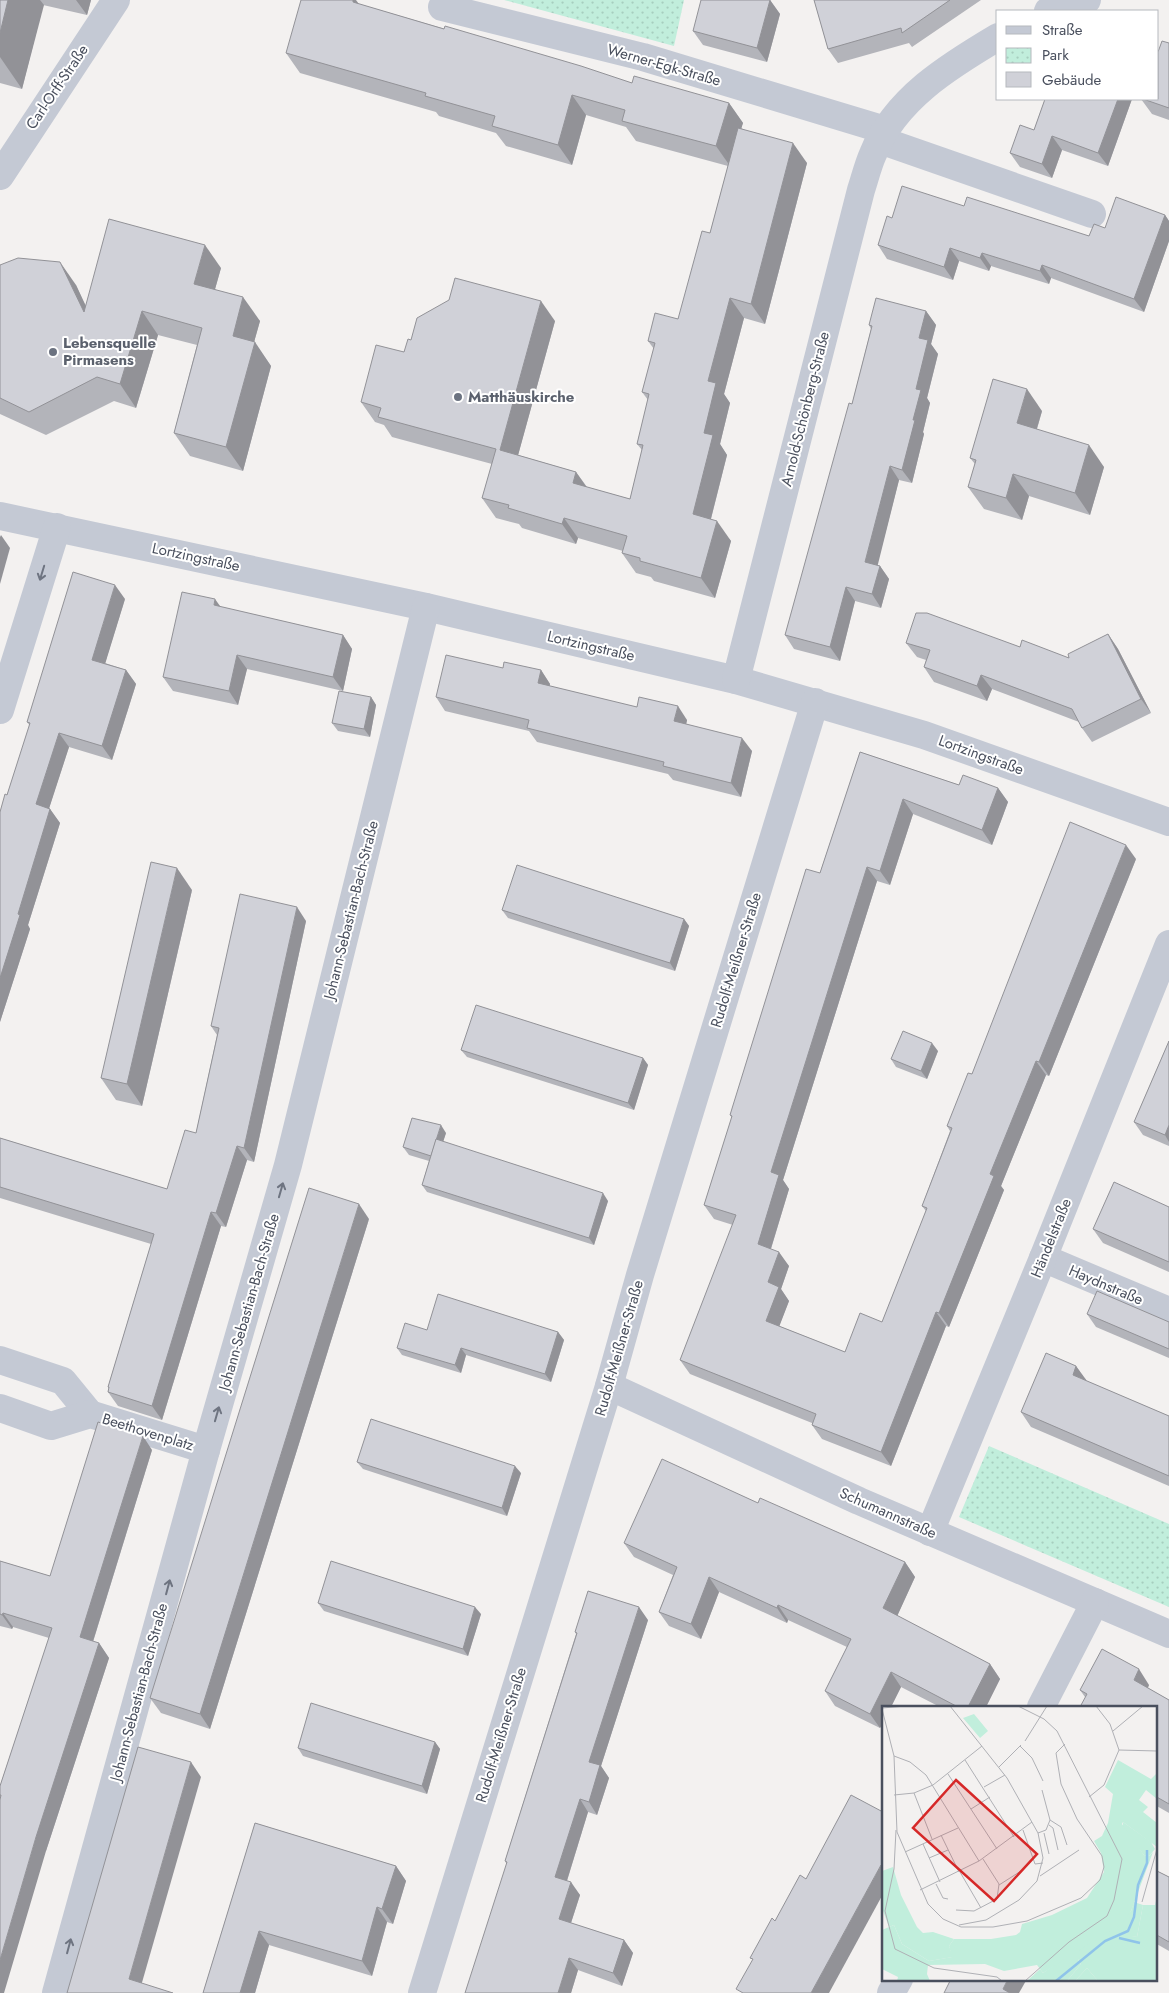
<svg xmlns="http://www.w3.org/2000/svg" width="1169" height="1993" viewBox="0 0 1169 1993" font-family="Jost,sans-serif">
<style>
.park{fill:url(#park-dots)}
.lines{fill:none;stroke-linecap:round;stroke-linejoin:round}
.street{stroke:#c4c9d4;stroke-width:28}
.wall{fill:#b3b4ba}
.shaded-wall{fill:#929297}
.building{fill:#d0d1d8;stroke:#929297}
.oneway{stroke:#6e7481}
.worship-dot{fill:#6b7280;stroke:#fff;stroke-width:2}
.labels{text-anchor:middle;stroke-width:4;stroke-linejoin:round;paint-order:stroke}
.street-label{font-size:15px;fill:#494f5d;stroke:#fff}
.worship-label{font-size:15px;font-weight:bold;fill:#5b616d;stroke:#fff;text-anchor:start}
.inset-river{fill:none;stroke:#8fc4ea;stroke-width:2.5}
.inset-road{fill:none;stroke:#afb0b5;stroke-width:1}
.view{fill:#d62828;fill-opacity:0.15;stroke:#d62828;stroke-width:2.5}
.inset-edge{fill:none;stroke:#494f5d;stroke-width:2.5}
</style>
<defs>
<pattern id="park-dots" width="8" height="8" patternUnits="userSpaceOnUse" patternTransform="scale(1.25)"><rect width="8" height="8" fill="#c1eedc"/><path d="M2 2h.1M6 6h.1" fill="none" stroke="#a7cebf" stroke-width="1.8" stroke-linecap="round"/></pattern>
</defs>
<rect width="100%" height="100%" fill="#f3f1f0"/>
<!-- park -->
<g class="park">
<polygon points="504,0 684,0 674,46"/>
<polygon points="989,1446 1169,1524 1169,1607 959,1517"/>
</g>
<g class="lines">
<!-- street -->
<g class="street">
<polyline points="442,7 643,57 885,130"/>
<polyline points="1048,11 1087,0"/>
<polyline points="880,140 1092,214"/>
<polyline points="0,176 116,0"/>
<polyline points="0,516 426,607 736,680 924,735 1169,822"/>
<path d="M736,680L861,190C865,178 868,165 873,154C895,99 949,66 998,37"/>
<polyline points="0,710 57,527"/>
<polyline points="1043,1258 1169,1311"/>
<polyline points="0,1360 63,1381 90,1414"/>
<polyline points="609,1386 859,1501 1169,1634"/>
<polyline points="0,1408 51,1426 90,1414 206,1450"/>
<polyline points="930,1532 1043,1258 1169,944"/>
<polyline points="1041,1707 1095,1602"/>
<polyline points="56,1993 206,1450 288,1165 426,607"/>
<polyline points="422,1993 609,1386 640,1275 815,702"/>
<polyline points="891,1993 899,1979"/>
</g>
</g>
<!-- wall -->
<g class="wall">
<polygon points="0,0 91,0 87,15 43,5 22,89 0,83"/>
<polygon points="770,0 780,14 767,62 703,45 693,31"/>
<polygon points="814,0 981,0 912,47 909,43 838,63 828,49"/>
<polygon points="359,4 632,83 729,103 743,123 741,128 807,163 765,324 744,318 724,394 730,403 720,444 727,455 711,519 731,541 715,598 654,581 651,577 636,573 622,553 623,551 578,538 576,544 522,528 519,524 496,518 482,498 492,464 392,437 384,425 375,422 361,402 404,352 411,340 555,321 518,455 576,472 587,487 630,499 642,450 637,444 648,400 642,392 654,349 648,341 678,319 710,233 728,166 636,141 626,127 586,115 572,165 506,146 496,133 439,116 436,112 300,73 286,53"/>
<polygon points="1169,43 1169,120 1152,114 1141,99 1158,99"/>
<polygon points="1045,99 1132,99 1108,166 1062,150 1052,178 1020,167 1010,153 1034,130"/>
<polygon points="964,206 1089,236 1105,228 1165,215 1169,221 1169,241 1144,312 1051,278 1049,284 991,266 989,271 959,261 953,280 887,259 878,245 892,218"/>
<polygon points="0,265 76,285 85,305 221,268 215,289 260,321 254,342 271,366 243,471 190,456 174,433 197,345 158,335 136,408 114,401 46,435 0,414"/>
<polygon points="926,311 936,325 931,344 938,354 927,398 930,403 923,432 924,434 912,483 899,480 877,565 880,566 889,579 881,608 855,601 840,661 794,649 785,635 852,404 871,329 869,325"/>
<polygon points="1042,411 1037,429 1104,467 1090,515 1029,496 1022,520 984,509 968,487 975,464 970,458"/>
<polygon points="125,599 105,663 126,670 136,684 112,760 69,747 49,808 50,809 60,823 28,925 30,929 0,1022 0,812 7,795 30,726 27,722"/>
<polygon points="221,607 343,635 352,649 343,691 247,669 238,705 173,691 163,677"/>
<polygon points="1108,634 1118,649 1151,713 1092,742 1082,728 1079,722 992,689 987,701 934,682 924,667 926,660 917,657 906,643 1020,647 1069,658"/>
<polygon points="503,668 541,670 550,684 550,686 687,720 686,724 752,751 741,797 673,780 668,774 537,742 529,731 445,711 436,697"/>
<polygon points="371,697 376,705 370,737 338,731 332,723"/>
<polygon points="860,752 959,785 998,788 1008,802 992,845 913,814 890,885 877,881 783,1180 789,1189 771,1249 789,1266 781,1289 789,1301 779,1326 845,1352 882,1322 926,1211 922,1206 950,1131 947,1126 972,1074 1136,859 1049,1076 1046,1075 1001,1186 1004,1190 949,1327 946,1326 891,1466 822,1439 812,1425 812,1423 690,1374 680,1360 733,1225 714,1219 704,1205 732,1118 730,1115 820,873"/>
<polygon points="192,890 142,1106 116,1100 101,1078"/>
<polygon points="502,910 684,919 689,926 675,971 508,918"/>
<polygon points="306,921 254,1162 247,1160 226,1227 221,1226 162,1420 118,1406 108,1392 109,1389 108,1387 151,1244 0,1198 0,1138 167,1189 196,1133 217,1035 211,1026"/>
<polygon points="1169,1041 1169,1146 1143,1135 1134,1122"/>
<polygon points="461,1050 643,1058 648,1065 634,1110 467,1057"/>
<polygon points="938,1051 927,1079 896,1067 891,1059"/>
<polygon points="446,1133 443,1142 608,1201 594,1245 427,1192 422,1185 429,1161 409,1155 403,1147"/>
<polygon points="1169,1207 1169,1272 1103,1243 1093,1229"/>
<polygon points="369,1219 210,1729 161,1713 150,1698"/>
<polygon points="1087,1314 1169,1322 1169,1358 1096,1327"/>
<polygon points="427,1330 558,1332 564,1340 551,1382 466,1355 461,1373 402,1355 397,1348"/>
<polygon points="1076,1366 1086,1381 1169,1416 1169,1486 1031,1427 1021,1412"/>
<polygon points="152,1450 93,1642 99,1643 109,1658 46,1851 0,1797 0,1786 49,1638 13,1627 12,1629 0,1626 0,1561 50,1576"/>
<polygon points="357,1462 521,1473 507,1516 363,1469"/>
<polygon points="758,1503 905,1562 915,1577 897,1616 990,1664 1000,1679 986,1707 940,1707 901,1687 891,1707 883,1707 883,1723 880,1728 835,1706 825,1691 847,1647 788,1620 787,1623 719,1592 701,1639 669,1626 659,1612 673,1575 634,1557 624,1543"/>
<polygon points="318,1603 481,1614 468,1656 324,1611"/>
<polygon points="648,1620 601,1766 609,1778 597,1815 588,1812 567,1881 580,1895 571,1923 624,1940 633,1953 622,1986 578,1970 571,1993 505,1861 576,1634 575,1632"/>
<polygon points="1149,1685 1148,1688 1169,1700 1169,1813 1155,1805 1155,1707 1085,1697 1080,1690"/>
<polygon points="435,1742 440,1749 427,1794 303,1756 298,1748"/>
<polygon points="255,1823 396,1866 406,1881 393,1924 387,1922 372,1976 269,1945 255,1993 203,1993"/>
<polygon points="1155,1870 1169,1877 1169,1951 1155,1943"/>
</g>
<!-- shaded-wall -->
<g class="shaded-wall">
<polygon points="8,0 40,0 44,5 22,89 0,57 0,33"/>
<polygon points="76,0 91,0 87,15"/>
<polygon points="353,0 356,0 368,17 353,2"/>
<polygon points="770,0 780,14 767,62 757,48"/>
<polygon points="572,95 586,115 572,165 558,145"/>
<polygon points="1118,99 1132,99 1108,166 1098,153"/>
<polygon points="729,103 743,123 730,166 716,146"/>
<polygon points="1052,136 1062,150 1052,178 1042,164"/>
<polygon points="793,143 807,163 765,324 751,304"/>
<polygon points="1165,215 1169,221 1169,241 1144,312 1134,299"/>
<polygon points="205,245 221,268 210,307 194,284"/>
<polygon points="950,248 959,261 953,280 944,267"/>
<polygon points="982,253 991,266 989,271 980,258"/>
<polygon points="60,262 76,285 100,336 84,312"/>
<polygon points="1042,265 1051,278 1049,284 1040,271"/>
<polygon points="243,297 260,321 249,360 233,336"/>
<polygon points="730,298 744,318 724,394 730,403 720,444 727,455 707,534 693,514 704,433 708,381"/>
<polygon points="541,301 555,321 514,470 500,450"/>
<polygon points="142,311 158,335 136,408 120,384"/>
<polygon points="926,311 936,325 931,344 938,354 927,398 930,403 923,432 924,434 912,483 902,470 913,420 916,389 919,338"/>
<polygon points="255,342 271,366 243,471 226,447"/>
<polygon points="1027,389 1042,411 1032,445 1017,423"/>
<polygon points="1089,445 1104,467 1090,515 1075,493"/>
<polygon points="890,466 899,480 875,576 865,562"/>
<polygon points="576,472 590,492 573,483"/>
<polygon points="1013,474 1029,496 1022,520 1006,498"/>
<polygon points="564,518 578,538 576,544 562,524"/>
<polygon points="717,521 731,541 715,598 701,578"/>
<polygon points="1,535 10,548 0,584 0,537"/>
<polygon points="880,566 889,579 881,608 872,594"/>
<polygon points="115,585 125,599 102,674 92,660"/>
<polygon points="846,587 855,601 840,661 830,647"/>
<polygon points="215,599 225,613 214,605"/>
<polygon points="1108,634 1118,649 1151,713 1141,699"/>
<polygon points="343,635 352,649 343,691 333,677"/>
<polygon points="237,655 247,669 238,705 229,691"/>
<polygon points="126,670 136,684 112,760 102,746"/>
<polygon points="541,670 550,684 547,697 538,683"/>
<polygon points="981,675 992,689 987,701 977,686"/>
<polygon points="371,697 376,705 370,737 364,729"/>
<polygon points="678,706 687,720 684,735 674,721"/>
<polygon points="59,733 69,747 46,818 36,804"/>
<polygon points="742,738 752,751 741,797 731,783"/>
<polygon points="998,788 1008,802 992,845 982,830"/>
<polygon points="903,799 913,814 890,885 880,871"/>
<polygon points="50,809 60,823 28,925 30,929 0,1022 0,978 18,914"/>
<polygon points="1126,845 1136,859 1049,1076 1039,1062"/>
<polygon points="867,867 877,881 783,1180 789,1189 768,1258 758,1244 771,1172"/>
<polygon points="177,868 192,890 142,1106 127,1084"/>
<polygon points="297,907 306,921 254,1162 244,1148"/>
<polygon points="684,919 689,926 675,971 670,963"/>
<polygon points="932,1043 938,1051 927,1079 921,1071"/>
<polygon points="643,1058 648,1065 634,1110 628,1103"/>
<polygon points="1036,1061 1046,1075 1001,1186 1004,1190 949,1327 939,1313 990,1174"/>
<polygon points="441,1125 446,1133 436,1163 431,1156"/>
<polygon points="1169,1125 1169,1142 1165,1135"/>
<polygon points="237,1146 247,1160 226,1227 216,1213"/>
<polygon points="603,1193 608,1201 594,1245 589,1238"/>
<polygon points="359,1204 369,1219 210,1729 200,1714"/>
<polygon points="211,1212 221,1226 162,1420 152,1406"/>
<polygon points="779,1252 789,1266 781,1289 789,1301 776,1335 766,1321 768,1282"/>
<polygon points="936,1312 946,1326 891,1466 881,1452"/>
<polygon points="558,1332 564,1340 551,1382 545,1374"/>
<polygon points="461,1348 466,1355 461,1373 455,1365"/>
<polygon points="1076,1366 1087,1381 1073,1375"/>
<polygon points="143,1436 152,1450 90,1651 80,1637"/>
<polygon points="515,1466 521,1473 507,1516 502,1508"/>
<polygon points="905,1562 915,1577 894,1623 883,1608"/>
<polygon points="709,1577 719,1592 701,1639 691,1624"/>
<polygon points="778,1605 788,1620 787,1623 777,1608"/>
<polygon points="475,1607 481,1614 468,1656 463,1649"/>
<polygon points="639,1607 648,1620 601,1766 609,1778 597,1815 589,1802 589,1762"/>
<polygon points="3,1613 13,1627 12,1629 2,1615"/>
<polygon points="99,1643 109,1658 46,1851 4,1993 0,1993 0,1960 36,1837"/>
<polygon points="990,1664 1000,1679 986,1707 968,1707"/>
<polygon points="1139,1669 1149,1685 1144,1695 1134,1680"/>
<polygon points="891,1672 901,1687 891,1707 883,1707 883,1723 880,1728 870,1714"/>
<polygon points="435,1742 440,1749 427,1794 422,1786"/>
<polygon points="191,1762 201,1777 139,1993 129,1979"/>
<polygon points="580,1799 588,1812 564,1890 555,1877"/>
<polygon points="881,1865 883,1867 883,1894 829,1993 811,1993"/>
<polygon points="396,1866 406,1881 393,1924 382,1909"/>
<polygon points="571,1882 580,1895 568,1932 559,1919"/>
<polygon points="377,1907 387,1922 372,1976 362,1961"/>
<polygon points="259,1931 269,1945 255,1993 240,1993"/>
<polygon points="624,1940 633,1953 622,1986 613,1973"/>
<polygon points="569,1958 578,1970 571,1993 558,1993"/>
<polygon points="1008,1979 1027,1979 1019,1993 1005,1993 1003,1989"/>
</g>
<!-- building -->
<g class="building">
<polygon points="0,0 8,0 0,33"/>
<polygon points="301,0 353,0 353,2 444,29 445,26 581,66 632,83 634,76 729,103 716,146 622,121 625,110 572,95 558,145 492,126 495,116 425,96 426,93 286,53"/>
<polygon points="701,0 770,0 757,48 693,31"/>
<polygon points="814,0 950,0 902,33 901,28 828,49"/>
<polygon points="1162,41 1169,43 1169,108 1143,99 1158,99 1158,52"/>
<polygon points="1045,99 1118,99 1098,153 1052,136 1042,164 1010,153 1020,125 1034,130"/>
<polygon points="738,128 793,143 751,304 730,298 708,381 716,383 704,433 713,435 693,514 717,521 701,578 640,561 640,558 622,553 627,536 564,518 562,524 508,508 509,505 482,498 496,449 378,417 381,408 361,402 376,345 404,352 408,339 411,340 417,318 449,300 455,278 541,301 500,450 576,472 573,483 630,499 643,445 637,444 649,394 642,392 655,343 648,341 655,313 678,319 702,231 710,233"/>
<polygon points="902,186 964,206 967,197 1089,236 1094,224 1105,228 1116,197 1165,215 1134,299 1042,265 1040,271 982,253 980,258 950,248 944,267 878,245 887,216 892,218"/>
<polygon points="109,219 205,245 194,284 243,297 233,336 255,342 226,447 174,433 202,328 142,311 120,384 97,377 29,412 0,398 0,265 18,258 60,262 84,312"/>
<polygon points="876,298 926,311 919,338 928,340 916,389 921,390 913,420 915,420 902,470 890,466 865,562 880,566 872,594 846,587 830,647 785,635 849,403 852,404 872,326 869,325"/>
<polygon points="993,379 1027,389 1017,423 1089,445 1075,493 1013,474 1006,498 968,487 976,460 970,458"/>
<polygon points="73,572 115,585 92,660 126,670 102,746 59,733 36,804 50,809 18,914 20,915 0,978 0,812 5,794 7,795 30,723 27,722"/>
<polygon points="182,592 215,599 214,605 343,635 333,677 237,655 229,691 163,677"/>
<polygon points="916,613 927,613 1020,647 1022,640 1069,658 1068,654 1108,634 1141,699 1082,728 1072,709 981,675 977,686 924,667 930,650 906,643"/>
<polygon points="446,655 503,668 504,662 541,670 538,683 637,707 639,697 678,706 674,721 742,738 731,783 663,766 664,762 527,728 529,720 436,697"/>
<polygon points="339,691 371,697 364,729 332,723"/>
<polygon points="860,752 959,785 963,775 998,788 982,830 903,799 880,871 867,867 771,1172 779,1175 758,1244 779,1252 768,1282 779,1287 766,1321 845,1352 860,1313 882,1322 927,1208 922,1206 952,1128 947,1126 968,1073 972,1074 1070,822 1126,845 1039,1062 1036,1061 990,1174 994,1176 939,1313 936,1312 881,1452 812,1425 816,1414 680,1360 736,1215 704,1205 732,1116 730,1115 806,869 820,873"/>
<polygon points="151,862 177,868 127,1084 101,1078"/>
<polygon points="517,865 684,919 670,963 502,910"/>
<polygon points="240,894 297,907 244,1148 237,1146 216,1213 211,1212 152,1406 108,1392 109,1387 108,1387 154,1234 0,1187 0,1138 167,1189 185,1130 196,1133 219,1028 211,1026"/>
<polygon points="476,1005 643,1058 628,1103 461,1050"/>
<polygon points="903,1031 932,1043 921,1071 891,1059"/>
<polygon points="1169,1041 1169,1125 1165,1135 1134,1122"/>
<polygon points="412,1118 441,1125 431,1156 403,1147"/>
<polygon points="436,1139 603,1193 589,1238 422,1185"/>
<polygon points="1114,1182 1169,1207 1169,1262 1093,1229"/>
<polygon points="309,1188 359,1204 200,1714 150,1698"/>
<polygon points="1097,1291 1169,1322 1169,1349 1087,1314"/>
<polygon points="438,1294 558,1332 545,1374 461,1348 455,1365 397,1348 405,1323 427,1330"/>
<polygon points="1046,1353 1076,1366 1073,1375 1169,1416 1169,1476 1021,1412"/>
<polygon points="371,1419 515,1466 502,1508 357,1462"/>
<polygon points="98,1422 143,1436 80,1637 99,1643 36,1837 0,1960 0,1800 1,1795 0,1795 0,1786 52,1628 3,1613 2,1615 0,1614 0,1561 50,1576"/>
<polygon points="662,1459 758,1503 760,1498 905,1562 883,1608 990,1664 968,1707 958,1707 891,1672 870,1714 825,1691 851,1639 778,1605 777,1608 709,1577 691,1624 659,1612 677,1567 624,1543"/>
<polygon points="331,1561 475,1607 463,1649 318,1603"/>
<polygon points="588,1591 639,1607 589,1762 600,1765 589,1802 580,1799 555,1877 571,1882 559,1919 624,1940 613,1973 569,1958 558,1993 465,1993 507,1862 505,1861 577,1633 575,1632"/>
<polygon points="1102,1649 1139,1669 1134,1680 1169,1700 1169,1804 1155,1796 1155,1707 1080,1707 1087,1694 1080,1690"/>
<polygon points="311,1703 435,1742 422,1786 298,1748"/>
<polygon points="138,1747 191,1762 129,1979 173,1993 67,1993"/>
<polygon points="851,1795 883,1812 883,1866 881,1865 811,1993 743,1993 736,1989 753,1959 750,1958 772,1918 775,1921 800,1875 806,1879"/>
<polygon points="255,1823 396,1866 382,1909 377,1907 362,1961 259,1931 240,1993 203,1993"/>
<polygon points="1155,1870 1169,1877 1169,1942 1155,1934"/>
<polygon points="951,1979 1008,1979 1003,1989 1010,1993 944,1993"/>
</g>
<!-- one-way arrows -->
<defs><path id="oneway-shaft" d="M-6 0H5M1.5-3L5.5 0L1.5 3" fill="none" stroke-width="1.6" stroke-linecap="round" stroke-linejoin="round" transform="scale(1.25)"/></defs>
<g class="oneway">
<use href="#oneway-shaft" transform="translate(42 573) rotate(107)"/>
<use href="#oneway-shaft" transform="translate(281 1190) rotate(-74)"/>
<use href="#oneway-shaft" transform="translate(217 1414) rotate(-74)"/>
<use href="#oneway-shaft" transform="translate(168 1587) rotate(-75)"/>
<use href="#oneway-shaft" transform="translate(69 1946) rotate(-75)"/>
</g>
<!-- markers -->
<g class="worship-dot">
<circle cx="53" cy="352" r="5"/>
<circle cx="458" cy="397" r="5"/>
</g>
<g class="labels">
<!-- street labels -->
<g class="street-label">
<text transform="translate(664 65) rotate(16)" y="5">Werner-Egk-Straße</text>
<text transform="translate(57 87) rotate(-56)" y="5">Carl-Orff-Straße</text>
<text transform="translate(805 409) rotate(-76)" y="5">Arnold-Schönberg-Straße</text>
<text transform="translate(196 557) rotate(12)" y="5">Lortzingstraße</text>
<text transform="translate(591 646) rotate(13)" y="5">Lortzingstraße</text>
<text transform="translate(981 755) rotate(20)" y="5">Lortzingstraße</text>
<text transform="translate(351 910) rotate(-76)" y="5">Johann-Sebastian-Bach-Straße</text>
<text transform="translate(736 960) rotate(-73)" y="5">Rudolf-Meißner-Straße</text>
<text transform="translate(1051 1238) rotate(-68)" y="5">Händelstraße</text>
<text transform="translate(1106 1285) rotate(23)" y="5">Haydnstraße</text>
<text transform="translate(249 1302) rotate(-74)" y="5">Johann-Sebastian-Bach-Straße</text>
<text transform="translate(619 1348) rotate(-74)" y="5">Rudolf-Meißner-Straße</text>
<text transform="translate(148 1432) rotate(17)" y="5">Beethovenplatz</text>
<text transform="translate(888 1513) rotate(24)" y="5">Schumannstraße</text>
<text transform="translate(139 1692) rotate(-75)" y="5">Johann-Sebastian-Bach-Straße</text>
<text transform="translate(501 1735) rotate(-73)" y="5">Rudolf-Meißner-Straße</text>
</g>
<!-- worship labels -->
<g class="worship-label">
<text x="63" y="348">Lebensquelle<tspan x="63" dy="17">Pirmasens</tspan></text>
<text x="468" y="402">Matthäuskirche</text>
</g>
</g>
<!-- overview -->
<g transform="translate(882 1706)">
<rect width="275" height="275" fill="#f3f1f0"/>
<path d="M241,116L269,136L273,143L267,150L262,149L241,123ZM11,161L19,189L35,221L41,227L51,226L72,233L67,240L71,251L47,255L20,238L12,219L7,221L0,202V165ZM252,196L261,199L255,231L240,229L196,254L199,258L185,275H145L158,263L161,267L249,205Z" fill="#c1eedc"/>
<path d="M236,54L269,73L275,67V93L264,84L257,94L266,101L261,106L275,117V141L241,116L240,118L262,149L267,150L271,146L249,205L239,218L161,267L155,259L122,265L103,258L46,259L45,268L48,275H15L16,271L0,263V224L12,219L20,238L47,255L70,251L67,240L72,233H109L134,229L138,226L140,218L170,209L205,192L222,166L219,147L212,135L220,130L226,117L231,88L223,81ZM275,191V275H216L205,262L193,275H185L199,258L196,254L225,233L240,228L255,231L261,199H273Z" fill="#c1eedc"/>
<path d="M92,8L106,25L98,32L81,12ZM205,262L216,275H193Z" fill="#c1eedc"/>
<path class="inset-river" d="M237,232L258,237M174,275L223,235L246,225L252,211L256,179L265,157V144"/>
<path class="inset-road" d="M68,0L125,72L156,127L161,152L155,175L137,194L104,214L77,219M136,0L162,13L175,25L240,153L232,194L225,210L187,236L143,275M0,2L24,0M0,3L12,50L15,126L46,198L61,213L79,221H111L145,215L199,192L218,174L222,161L220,150L195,113L179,78L174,47L183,38M231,25L261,0M143,35L165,0M138,40L150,52L161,75M237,44L275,45M12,50L28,56L44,69L97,155M83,54L132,131M117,61L139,39M66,68L115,143M102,81L123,69M32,87L50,133M12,89L32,87L51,79L100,40M207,91L222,79L237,44L228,18L214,0M89,103L108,91M168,114L179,121L185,139M167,119L171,122L176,144M14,124L12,163L3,205L13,243L52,262L115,271L120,275M141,124L153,158L161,157M156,127L164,124L168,114L160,84M162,127L167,148M59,129L77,166M41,138L58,176M23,146L76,122M47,152L66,144M78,166L99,202M158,170L197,144M54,178L61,192L66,193M117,179L139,165M38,184L97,155L150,116M260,196L275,143M74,204L92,205L115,193L117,178L101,153"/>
<path class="view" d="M74,74L155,148L112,195L31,122Z"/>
<rect width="275" height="275" class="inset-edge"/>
</g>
<!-- legend -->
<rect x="996" y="10" width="162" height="90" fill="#ffffff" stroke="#b6b9be"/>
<rect x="1006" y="26" width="25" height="8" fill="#c4c9d4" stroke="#b6b9be"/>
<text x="1042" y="35" font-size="15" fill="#494f5d">Straße</text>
<rect x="1006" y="48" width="25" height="15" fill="url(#park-dots)" stroke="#b6b9be"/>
<text x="1042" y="60" font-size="15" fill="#494f5d">Park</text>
<rect x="1006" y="72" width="25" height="15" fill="#d0d1d8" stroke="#b6b9be"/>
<text x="1042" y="85" font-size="15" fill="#494f5d">Gebäude</text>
</svg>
